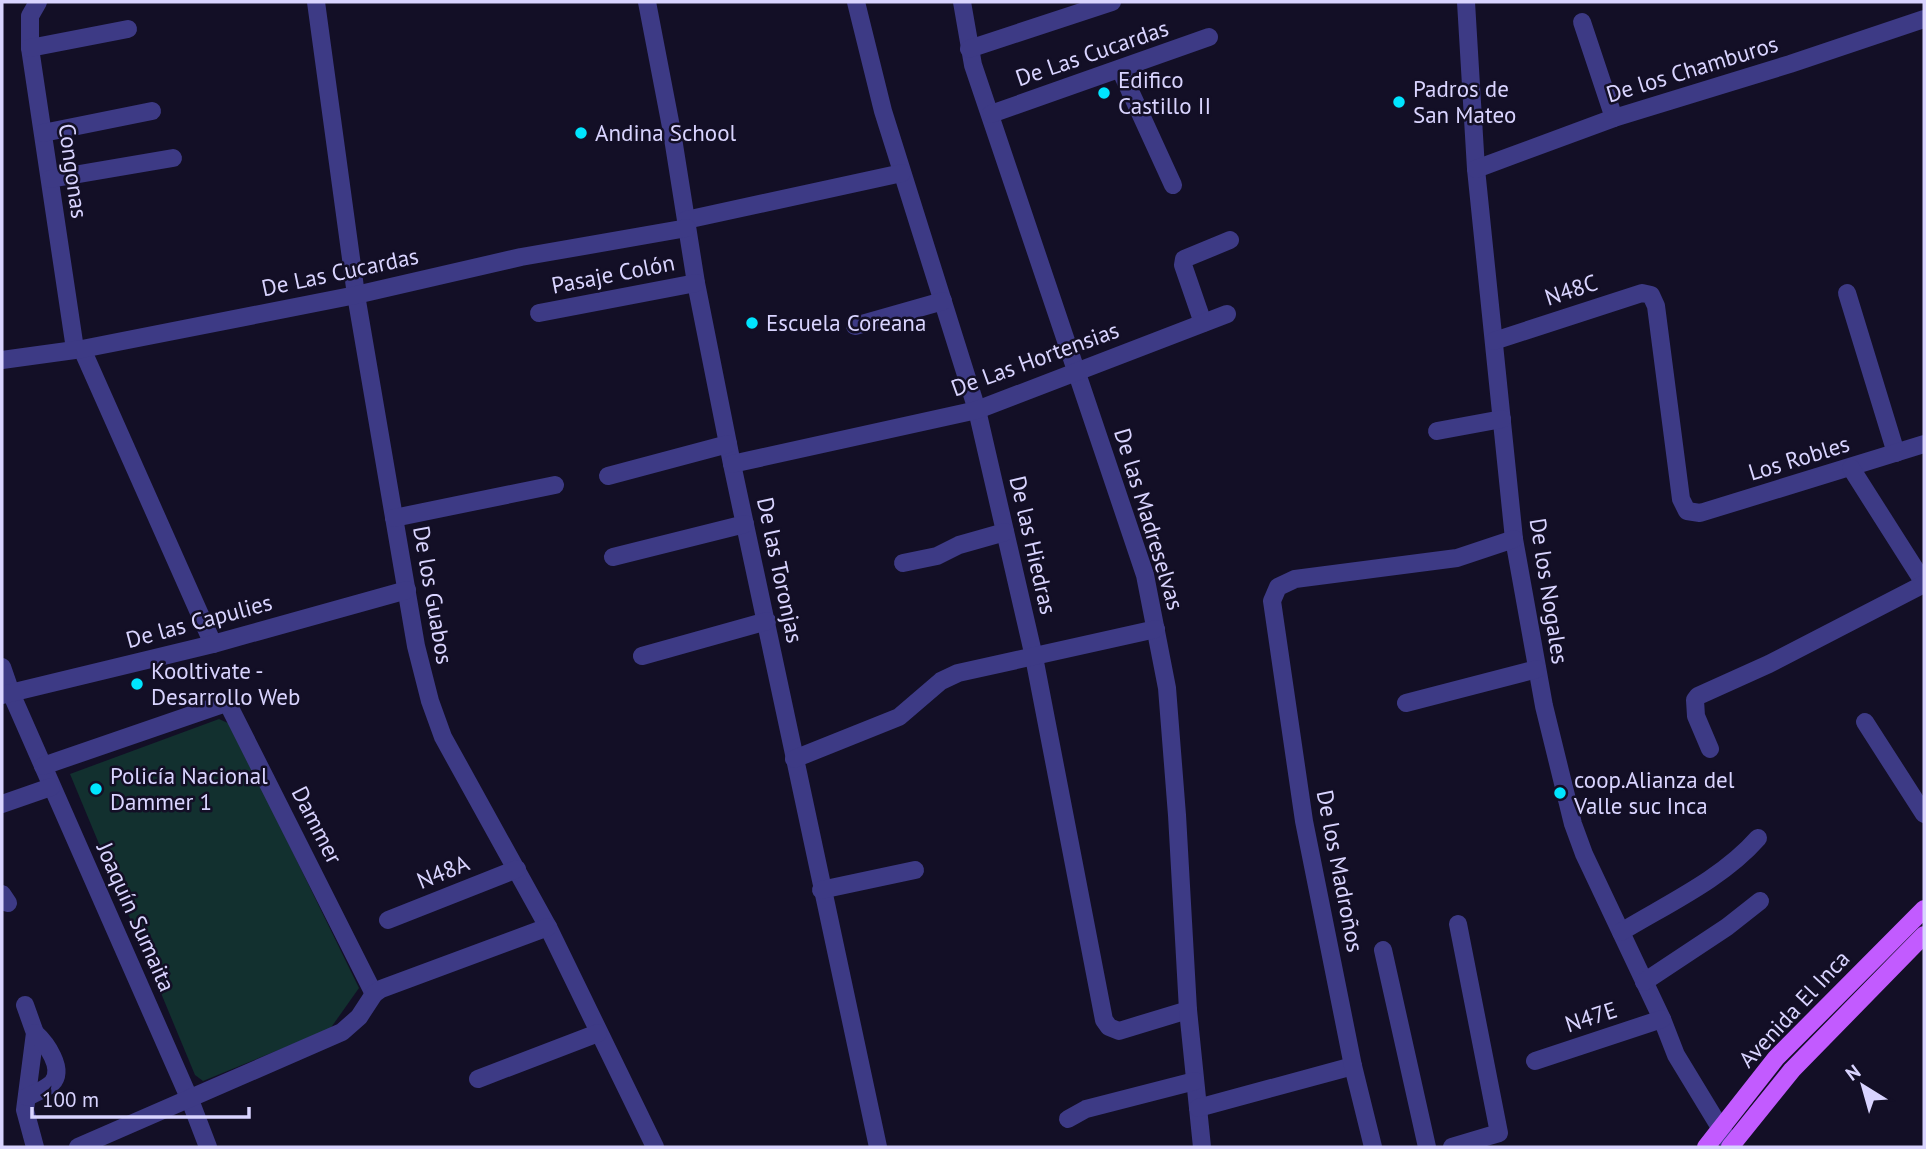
<svg xmlns="http://www.w3.org/2000/svg" width="1926" height="1149" viewBox="0 0 1926 1149" font-family="'PT Sans',sans-serif">
<style>
.green{fill:#12302f}
.lines{fill:none;stroke-linecap:round;stroke-linejoin:round}
.minor{stroke:#3d3a85;stroke-width:18}
.major{stroke:#c25bff;stroke-width:18}
.poi-dot{fill:#00e5ff;stroke:#130f26;stroke-width:2.5}
.labels{text-anchor:middle;stroke-width:5;stroke-linejoin:round;paint-order:stroke}
.street-label{font-size:23px;fill:#d9d4ff;stroke:#130f26}
.poi-label{font-size:23px;fill:#d9d4ff;stroke:#130f26;text-anchor:start}
</style>
<rect width="100%" height="100%" fill="#130f26"/>
<!-- green -->
<polygon class="green" points="219,719 230,724 359,988 330,1029 203,1081 195,1075 70,774"/>
<g class="lines">
<!-- minor -->
<g class="minor">
<polyline points="38,2 30,16 30,48 75,349"/>
<polyline points="316,2 356,295 416,646 430,701 443,737 548,927 655,1147"/>
<polyline points="647,2 672,132 696,283 732,464 878,1147"/>
<polyline points="856,2 883,111 977,410 1034,657 1104,1020 1109,1027 1119,1031 1188,1010"/>
<polyline points="962,2 973,65 1145,575 1167,688 1177,815 1188,1010 1202,1147"/>
<polyline points="1466,2 1476,169 1514,539 1544,706 1573,824 1584,854 1662,1019 1676,1055 1727,1139"/>
<polyline points="1582,22 1614,118"/>
<polyline points="30,48 128,29"/>
<polyline points="969,49 1112,2"/>
<polyline points="1120,69 1173,185"/>
<polyline points="991,114 1209,37"/>
<polyline points="43,133 152,111"/>
<polyline points="1476,169 1614,118 1790,64 1924,19"/>
<polyline points="50,179 173,158"/>
<polyline points="686,220 902,173"/>
<polyline points="1847,293 1896,453"/>
<polyline points="539,313 696,283"/>
<polyline points="1203,323 1183,265 1184,259 1230,240"/>
<polyline points="855,326 943,301"/>
<polyline points="1494,341 1642,293 1651,295 1656,306 1681,499 1687,511 1700,513 1924,444"/>
<polyline points="82,349 213,644"/>
<polyline points="2,360 82,349 356,295 521,257 687,228"/>
<polyline points="1437,431 1502,419"/>
<polyline points="732,464 977,410 1227,314"/>
<polyline points="1851,468 1924,583"/>
<polyline points="608,476 728,444"/>
<polyline points="394,518 555,485"/>
<polyline points="613,557 745,524"/>
<polyline points="903,563 937,556 959,545 1005,532"/>
<polyline points="642,656 767,621"/>
<polyline points="2,667 11,693 190,1100 208,1147"/>
<polyline points="2,695 213,644 407,590"/>
<polyline points="1406,703 1537,669"/>
<polyline points="1865,722 1924,814"/>
<polyline points="1710,749 1696,716 1695,700 1698,696 1769,664 1924,584"/>
<polyline points="794,759 899,717 941,681 958,673 1156,629"/>
<polyline points="43,766 226,703 228,704 374,994"/>
<polyline points="2,804 51,787"/>
<polyline points="821,890 915,870"/>
<polyline points="2,894 8,903"/>
<polyline points="388,920 517,869"/>
<path d="M1621,932C1667,904 1722,879 1758,838"/>
<polyline points="1383,950 1427,1147"/>
<polyline points="1644,982 1727,927 1760,901"/>
<polyline points="25,1005 35,1033 25,1110 35,1147"/>
<polyline points="1535,1061 1662,1019"/>
<polyline points="478,1079 598,1033"/>
<path d="M27,1097C35,1093 46,1089 52,1083C65,1069 46,1043 35,1033"/>
<polyline points="1198,1108 1353,1066"/>
<polyline points="1068,1119 1086,1109 1195,1081"/>
<polyline points="78,1147 342,1032 359,1017 374,994 381,989 548,927"/>
<polyline points="1373,1147 1353,1066 1304,821 1272,601 1278,587 1295,579 1457,558 1514,539"/>
<polyline points="1452,1147 1499,1133 1458,924"/>
</g>
<!-- major -->
<g class="major">
<polyline points="1706,1147 1776,1058 1924,909"/>
<polyline points="1730,1147 1792,1070 1924,935"/>
</g>
</g>
<!-- markers -->
<g class="poi-dot">
<circle cx="1104" cy="93" r="7"/>
<circle cx="1399" cy="102" r="7"/>
<circle cx="581" cy="133" r="7"/>
<circle cx="752" cy="323" r="7"/>
<circle cx="137" cy="684" r="7"/>
<circle cx="96" cy="789" r="7"/>
<circle cx="1560" cy="793" r="7"/>
</g>
<g class="labels">
<!-- street labels -->
<g class="street-label">
<text transform="translate(1092 53) rotate(-19)" y="8">De Las Cucardas</text>
<text transform="translate(1692 69) rotate(-17)" y="8">De los Chamburos</text>
<text transform="translate(73 171) rotate(82)" y="8">Congonas</text>
<text transform="translate(340 272) rotate(-12)" y="8">De Las Cucardas</text>
<text transform="translate(613 274) rotate(-11)" y="8">Pasaje Colón</text>
<text transform="translate(1571 290) rotate(-18)" y="8">N48C</text>
<text transform="translate(1035 359) rotate(-20)" y="8">De Las Hortensias</text>
<text transform="translate(1799 458) rotate(-17)" y="8">Los Robles</text>
<text transform="translate(1149 519) rotate(73)" y="8">De las Madreselvas</text>
<text transform="translate(1033 545) rotate(77)" y="8">De las Hiedras</text>
<text transform="translate(780 570) rotate(78)" y="8">De las Toronjas</text>
<text transform="translate(1549 591) rotate(81)" y="8">De los Nogales</text>
<text transform="translate(433 595) rotate(80)" y="8">De los Guabos</text>
<text transform="translate(199 621) rotate(-15)" y="8">De las Capulies</text>
<text transform="translate(317 825) rotate(63)" y="8">Dammer</text>
<text transform="translate(1340 871) rotate(79)" y="8">De los Madroños</text>
<text transform="translate(443 872) rotate(-22)" y="8">N48A</text>
<text transform="translate(136 917) rotate(66)" y="8">Joaquín Sumaita</text>
<text transform="translate(1794 1009) rotate(-47)" y="8">Avenida El Inca</text>
<text transform="translate(1591 1017) rotate(-18)" y="8">N47E</text>
</g>
<!-- poi labels -->
<g class="poi-label">
<text x="1118" y="88">Edifico<tspan x="1118" dy="26">Castillo II</tspan></text>
<text x="1413" y="97">Padros de<tspan x="1413" dy="26">San Mateo</tspan></text>
<text x="595" y="141">Andina School</text>
<text x="766" y="331">Escuela Coreana</text>
<text x="151" y="679">Kooltivate -<tspan x="151" dy="26">Desarrollo Web</tspan></text>
<text x="110" y="784">Policía Nacional<tspan x="110" dy="26">Dammer 1</tspan></text>
<text x="1574" y="788">coop.Alianza del<tspan x="1574" dy="26">Valle suc Inca</tspan></text>
</g>
</g>
<!-- border -->
<rect width="1926" height="1149" fill="none" stroke="#d9d4ff" stroke-width="7"/>
<!-- north arrow -->
<g transform="translate(1863 1086) rotate(323)" stroke="#130f26" stroke-width="5" paint-order="stroke">
<path d="M0-5L12 26L0 18L-12 26Z" fill="#d9d4ff"/>
<text y="-10" font-size="19" font-weight="bold" text-anchor="middle" fill="#d9d4ff">N</text>
</g>
<!-- scale -->
<path d="M32 1107v10h217v-10" fill="none" stroke="#d9d4ff" stroke-width="3.5"/>
<text x="42" y="1107" font-size="21" fill="#d9d4ff" stroke="#130f26" stroke-width="5" paint-order="stroke">100 m</text>
</svg>
